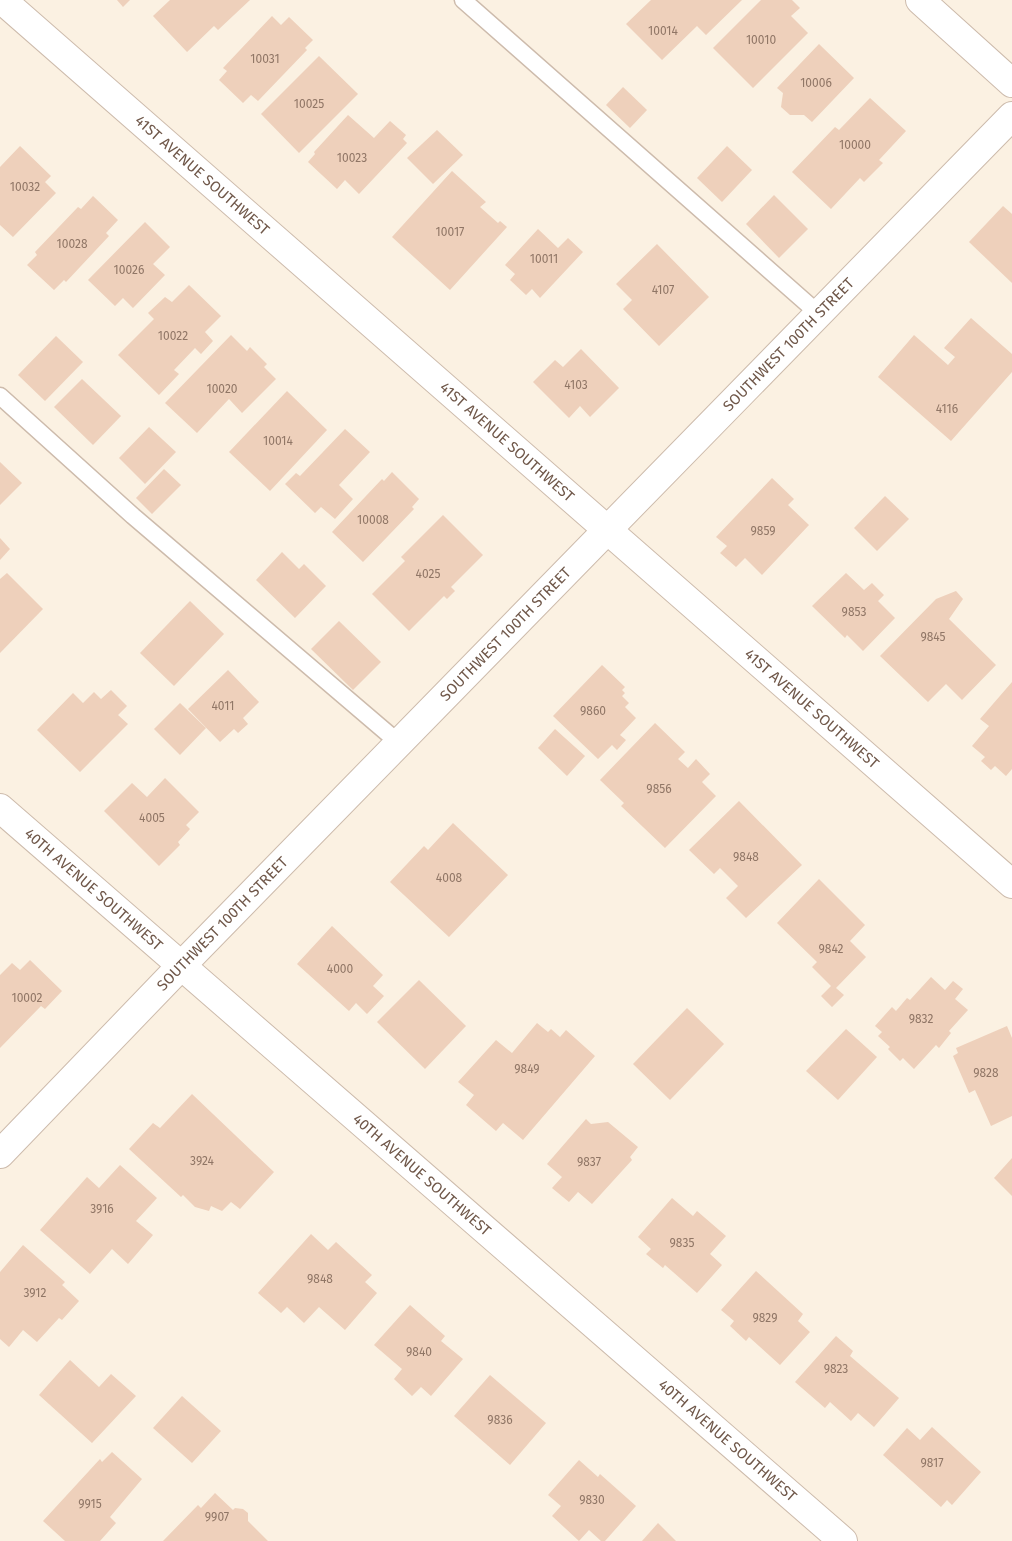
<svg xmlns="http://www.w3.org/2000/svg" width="1012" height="1541" viewBox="0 0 1012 1541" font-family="'Fira Sans',sans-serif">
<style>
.building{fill:#eed0bb}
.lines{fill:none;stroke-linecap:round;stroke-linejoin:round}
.service-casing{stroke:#cdbbac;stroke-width:19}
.minor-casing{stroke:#cdbbac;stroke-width:30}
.tertiary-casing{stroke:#cdbbac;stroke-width:30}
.service{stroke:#fff;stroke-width:16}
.minor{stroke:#fff;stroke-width:28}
.tertiary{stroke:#fff;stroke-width:28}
.labels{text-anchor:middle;stroke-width:4;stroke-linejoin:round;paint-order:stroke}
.number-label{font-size:12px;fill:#907666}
.street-label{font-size:15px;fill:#70584a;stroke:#fef5e7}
</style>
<rect width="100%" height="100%" fill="#fbf1e2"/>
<!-- building -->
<g class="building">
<polygon points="117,0 130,0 123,7"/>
<polygon points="170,0 250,0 218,30 214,26 187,52 153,16"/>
<polygon points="651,0 742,0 706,35 697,26 662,60 626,24"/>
<polygon points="761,0 792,0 800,8 791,16 808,33 753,88 713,48"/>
<polygon points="272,16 281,25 289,17 313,40 305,48 307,50 258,101 251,95 243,103 219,80 227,71 223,68"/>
<polygon points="819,44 854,78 812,122 804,115 790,115 781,107 783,93 777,88"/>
<polygon points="319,56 358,94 299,153 261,114"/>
<polygon points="623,87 647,110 630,128 606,105"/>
<polygon points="870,98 906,131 879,160 883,163 864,182 860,178 831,209 792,172 835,127 839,130"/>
<polygon points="348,115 374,138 390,121 406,135 403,139 407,143 359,194 345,180 337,189 308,162 315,154 314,152"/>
<polygon points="437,130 463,155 433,184 407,158"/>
<polygon points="20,146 51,176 45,182 56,193 13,237 0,225 0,167"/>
<polygon points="727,146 752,170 722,202 697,178"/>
<polygon points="452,171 486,202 480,207 498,223 500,221 507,227 450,290 392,237"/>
<polygon points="774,195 808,229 779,258 746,224"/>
<polygon points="93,196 118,220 106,233 109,236 66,282 64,280 54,290 27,265 37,255 35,252 78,207 81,209"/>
<polygon points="1003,206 1012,214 1012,283 969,242"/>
<polygon points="145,222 170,247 153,264 165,275 133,308 123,298 115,306 88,280"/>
<polygon points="538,229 558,248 568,238 583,252 540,298 532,289 526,295 510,280 515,274 505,265"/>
<polygon points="657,244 709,297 659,346 623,309 632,300 616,284"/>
<polygon points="189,285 221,316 205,332 213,341 201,354 195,348 174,370 179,374 159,395 118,355 154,319 148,313 165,297 172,302"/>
<polygon points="971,318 1012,354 1012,372 951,441 878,377 914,335 948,365 955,357 944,348"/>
<polygon points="231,335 247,351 250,347 267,364 264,367 276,379 242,413 229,399 197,433 165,403"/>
<polygon points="56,336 83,362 45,401 18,375"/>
<polygon points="581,349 619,388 590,417 580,406 569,418 533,382 555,360 563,367"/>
<polygon points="82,379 121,416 93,445 54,407"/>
<polygon points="287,391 327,430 270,491 229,452"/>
<polygon points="149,427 176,452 145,484 119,458"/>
<polygon points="345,429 370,452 339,485 353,499 335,519 321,507 315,513 285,484 296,473 300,476"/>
<polygon points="0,462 22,483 0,505"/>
<polygon points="164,469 181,485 152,514 136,498"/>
<polygon points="392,472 419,499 412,507 414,509 363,562 332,532 382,479 384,481"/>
<polygon points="772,478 794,499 788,505 809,525 762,575 745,558 736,567 720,553 727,546 716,537"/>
<polygon points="885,496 909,519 877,551 854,528"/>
<polygon points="443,515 483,555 451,587 455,591 447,599 444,596 409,631 372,594 405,561 401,557"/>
<polygon points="0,538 10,549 0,560"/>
<polygon points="282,552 299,569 304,564 326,586 295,618 256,580"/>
<polygon points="7,573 43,609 0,653 0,579"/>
<polygon points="846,573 864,590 872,583 884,595 878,601 895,618 863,651 847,635 845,638 812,606"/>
<polygon points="956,591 963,599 949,619 996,665 962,700 946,684 928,702 880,656 936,599"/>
<polygon points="190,601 224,634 174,686 140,653"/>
<polygon points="339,621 381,662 353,690 311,649"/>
<polygon points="602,665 625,687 622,690 625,693 622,696 629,703 625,707 636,718 620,735 626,740 617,750 612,745 598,759 553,716"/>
<polygon points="228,670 259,702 243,718 248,724 238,733 234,729 220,742 188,709"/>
<polygon points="1012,682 1012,769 1006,776 995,766 991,770 981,761 985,757 972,746 989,726 980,719"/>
<polygon points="111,690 127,706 118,715 128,724 80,772 37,730 73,693 83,703 94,692 101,699"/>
<polygon points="180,703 206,728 180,755 154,729"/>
<polygon points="655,723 685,752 678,759 688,768 696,759 710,774 702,782 716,796 665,848 621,806 624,803 600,780"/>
<polygon points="555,729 585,756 567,776 538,748"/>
<polygon points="165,778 199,812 186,825 190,829 178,842 180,845 159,866 104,811 132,783 147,797"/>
<polygon points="739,801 802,865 746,918 726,898 738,886 720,868 714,874 689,850"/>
<polygon points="453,823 508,875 449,937 390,882 424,846 428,850"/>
<polygon points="819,879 865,925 850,941 866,957 836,988 844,995 832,1007 821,996 831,986 812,967 817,962 777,923"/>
<polygon points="332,926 383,975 373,986 384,996 367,1014 356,1003 349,1011 297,964"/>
<polygon points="30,960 62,991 45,1009 41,1006 0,1048 0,975 12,963 20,970"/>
<polygon points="931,977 945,990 953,981 963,989 955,999 968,1010 949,1031 951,1033 939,1048 936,1045 914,1069 903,1058 900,1061 888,1049 890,1047 878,1036 882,1032 875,1026 892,1007 896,1011 907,998 910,1000"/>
<polygon points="419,980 466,1026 425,1069 377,1022"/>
<polygon points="687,1008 724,1044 670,1100 633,1064"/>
<polygon points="537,1023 548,1032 551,1029 560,1037 566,1030 595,1056 523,1140 503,1123 496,1131 466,1105 474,1095 458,1082 496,1040 512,1053"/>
<polygon points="1007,1026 1012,1038 1012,1116 991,1126 975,1090 969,1093 953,1056 958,1053 956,1048"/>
<polygon points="846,1029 877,1057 838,1100 806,1071"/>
<polygon points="192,1094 274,1172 240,1209 231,1202 222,1211 211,1206 209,1211 195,1207 183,1195 181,1197 129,1149 153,1123 160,1128"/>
<polygon points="586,1119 591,1124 608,1122 638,1147 630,1157 632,1160 592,1204 578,1192 569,1202 552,1188 562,1177 547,1164"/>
<polygon points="1012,1158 1012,1196 994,1178"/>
<polygon points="120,1165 157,1198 136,1221 153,1235 128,1264 112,1249 90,1274 40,1230 87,1177 99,1188"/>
<polygon points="672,1198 693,1216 697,1211 726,1236 710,1254 722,1265 697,1293 665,1265 663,1268 646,1254 651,1249 638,1237"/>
<polygon points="311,1234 328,1250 336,1242 372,1275 365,1282 377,1293 345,1330 319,1307 304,1323 287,1307 281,1313 258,1293"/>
<polygon points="23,1245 65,1282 62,1285 79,1301 62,1320 59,1318 37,1342 23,1330 9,1347 0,1339 0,1272"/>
<polygon points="756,1271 803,1314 798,1321 810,1332 780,1365 749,1337 746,1341 730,1326 734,1321 721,1310"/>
<polygon points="410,1305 445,1336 441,1341 463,1359 431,1396 421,1387 412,1396 394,1379 402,1369 374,1345"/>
<polygon points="836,1336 853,1351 850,1356 899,1398 874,1427 858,1413 851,1421 830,1402 825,1408 795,1382"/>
<polygon points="70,1360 99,1387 111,1374 136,1396 92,1443 39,1395"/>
<polygon points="490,1375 546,1423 510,1465 454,1416"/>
<polygon points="182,1396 221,1431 192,1463 153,1428"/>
<polygon points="932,1427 981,1472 952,1505 947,1500 941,1507 883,1455 907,1428 920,1440"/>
<polygon points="112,1452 142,1479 110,1517 116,1523 100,1541 65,1541 43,1521 100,1459 102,1462"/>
<polygon points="579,1460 598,1477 600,1474 636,1506 605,1541 601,1541 589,1530 579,1541 552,1516 561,1506 548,1495"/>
<polygon points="215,1493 233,1510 235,1508 243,1509 248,1513 248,1521 268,1541 163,1541 198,1505 201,1508"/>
<polygon points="658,1523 676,1541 642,1541"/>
</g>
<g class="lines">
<!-- service casing -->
<g class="service-casing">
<g id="service">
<polyline points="463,0 819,314"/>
<polyline points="0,396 133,516 399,743"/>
</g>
</g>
<!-- minor casing -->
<g class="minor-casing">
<g id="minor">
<path id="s1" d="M2,0L1012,884"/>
<polyline points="920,0 1012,83"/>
<path id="s2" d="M0,808L843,1541"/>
</g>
</g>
<!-- tertiary casing -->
<g class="tertiary-casing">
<g id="tertiary">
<path id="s3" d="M0,1154L180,967L1012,116"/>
</g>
</g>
<!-- service -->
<use href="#service" class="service"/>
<!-- minor -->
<use href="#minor" class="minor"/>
<!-- tertiary -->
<use href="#tertiary" class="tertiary"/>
</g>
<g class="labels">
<!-- number labels -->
<g class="number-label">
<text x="663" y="35">10014</text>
<text x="761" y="44">10010</text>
<text x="265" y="63">10031</text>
<text x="816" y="87">10006</text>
<text x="309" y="108">10025</text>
<text x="855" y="149">10000</text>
<text x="352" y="162">10023</text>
<text x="25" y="191">10032</text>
<text x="450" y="236">10017</text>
<text x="72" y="248">10028</text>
<text x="544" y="263">10011</text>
<text x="129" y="274">10026</text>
<text x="663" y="294">4107</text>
<text x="173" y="340">10022</text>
<text x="576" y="389">4103</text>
<text x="222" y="393">10020</text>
<text x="947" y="413">4116</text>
<text x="278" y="445">10014</text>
<text x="373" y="524">10008</text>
<text x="763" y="535">9859</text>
<text x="428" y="578">4025</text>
<text x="854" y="616">9853</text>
<text x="933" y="641">9845</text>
<text x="223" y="710">4011</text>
<text x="593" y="715">9860</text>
<text x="659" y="793">9856</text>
<text x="152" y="822">4005</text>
<text x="746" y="861">9848</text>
<text x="449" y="882">4008</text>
<text x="831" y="953">9842</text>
<text x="340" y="973">4000</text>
<text x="27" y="1002">10002</text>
<text x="921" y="1023">9832</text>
<text x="527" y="1073">9849</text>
<text x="986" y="1077">9828</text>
<text x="202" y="1165">3924</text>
<text x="589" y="1166">9837</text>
<text x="102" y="1213">3916</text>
<text x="682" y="1247">9835</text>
<text x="320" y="1283">9848</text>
<text x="35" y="1297">3912</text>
<text x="765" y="1322">9829</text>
<text x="419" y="1356">9840</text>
<text x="836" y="1373">9823</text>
<text x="500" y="1424">9836</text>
<text x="932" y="1467">9817</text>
<text x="592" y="1504">9830</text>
<text x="90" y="1508">9915</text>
<text x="217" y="1521">9907</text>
</g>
<!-- street labels -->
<g class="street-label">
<text dy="5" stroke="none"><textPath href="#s1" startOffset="266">41ST AVENUE SOUTHWEST</textPath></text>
<text dy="5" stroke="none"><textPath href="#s3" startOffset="1130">SOUTHWEST 100TH STREET</textPath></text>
<text dy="5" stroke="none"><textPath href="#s1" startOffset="671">41ST AVENUE SOUTHWEST</textPath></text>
<text dy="5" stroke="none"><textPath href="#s3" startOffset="725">SOUTHWEST 100TH STREET</textPath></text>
<text dy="5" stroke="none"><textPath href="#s1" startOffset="1076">41ST AVENUE SOUTHWEST</textPath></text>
<text dy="5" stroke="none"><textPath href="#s2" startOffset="124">40TH AVENUE SOUTHWEST</textPath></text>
<text dy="5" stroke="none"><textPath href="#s3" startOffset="320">SOUTHWEST 100TH STREET</textPath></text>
<text dy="5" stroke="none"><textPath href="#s2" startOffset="559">40TH AVENUE SOUTHWEST</textPath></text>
<text dy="5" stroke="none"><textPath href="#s2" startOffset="964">40TH AVENUE SOUTHWEST</textPath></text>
</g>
</g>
</svg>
